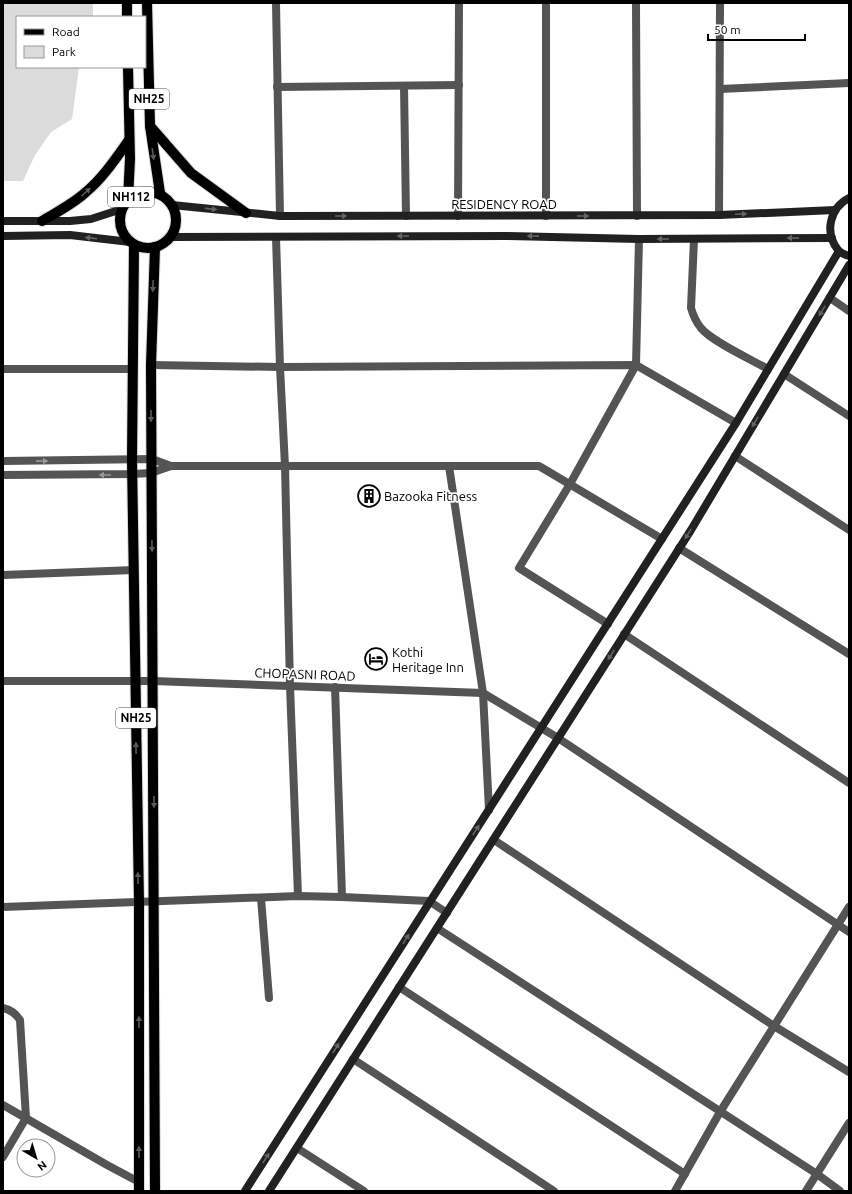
<svg xmlns="http://www.w3.org/2000/svg" width="852" height="1194" viewBox="0 0 852 1194" font-family="Ubuntu,sans-serif">
<style>
.green{fill:#dbdbdb}
.lines{fill:none;stroke-linecap:round;stroke-linejoin:round}
.primary-casing{stroke:#dbdbdb;stroke-width:12}
.minor{stroke:#545454;stroke-width:8}
.secondary{stroke:#212121;stroke-width:8}
.primary{stroke:#000;stroke-width:10}
.oneway{fill:#595959}
.oneway2{fill:#646464}
.oneway3{fill:#989898}
.labels{text-anchor:middle;stroke-width:3.5;stroke-linejoin:round;paint-order:stroke}
.shield{fill:#fff;stroke:#4c4c4c;stroke-width:1}
.shield-label{font-size:12px;font-weight:bold;fill:#000}
.street-label{font-size:13px;fill:#000;stroke:#fff}
.poi-label{font-size:13px;fill:#000;stroke:#fff;text-anchor:start}
</style>
<rect width="100%" height="100%" fill="#fff"/>
<!-- green -->
<polygon class="green" points="3,3 93,3 93,17 17,17 17,67 79,67 72,119 51,132 35,155 23,181 3,181"/>
<g class="lines">
<!-- primary casing -->
<g class="primary-casing">
<g id="primary">
<polyline points="127,3 127,17"/>
<polyline points="147,3 150,126 160,193"/>
<polyline points="128,67 130,159 128,199"/>
<polyline points="150,126 191,173 246,213"/>
<circle cx="148" cy="220" r="28"/>
<path d="M42,221C57,212 73,204 86,192C103,178 116,158 129,140"/>
<polyline points="134,245 132,460 139,902 139,1191"/>
<polyline points="155,247 151,365 155,1191"/>
</g>
</g>
<!-- minor -->
<g class="minor">
<polyline points="276,3 280,216"/>
<polyline points="636,3 637,216"/>
<polyline points="404,86 406,216"/>
<polyline points="277,87 459,85"/>
<polyline points="720,89 849,83"/>
<polyline points="719,215 720,3"/>
<polyline points="458,216 459,3"/>
<polyline points="546,216 546,3"/>
<polyline points="276,237 280,367 285,466 290,686 298,896"/>
<path d="M694,239L691,308C693,315 696,322 701,328C711,341 752,360 768,369"/>
<polyline points="830,298 849,311"/>
<polyline points="151,365 280,367 636,365 736,423"/>
<polyline points="3,369 133,369"/>
<polyline points="784,374 849,416"/>
<polyline points="735,456 849,530"/>
<polyline points="3,461 152,459 171,466"/>
<polyline points="449,466 483,693 489,810"/>
<polyline points="3,475 132,474 151,473 171,466 539,466 662,539"/>
<polyline points="679,548 849,654"/>
<polyline points="3,575 134,570"/>
<polyline points="608,624 519,568 570,484 636,365 639,239"/>
<polyline points="624,634 849,783"/>
<polyline points="3,681 153,681 483,693 558,738 849,932"/>
<polyline points="335,687 342,897"/>
<polyline points="494,840 774,1026 849,1072"/>
<polyline points="261,898 269,998"/>
<polyline points="3,907 298,896 342,897 429,901 447,913"/>
<polyline points="437,928 817,1174 840,1191"/>
<polyline points="399,987 685,1174"/>
<path d="M3,1008C11,1010 15,1013 20,1020L26,1118L3,1157"/>
<polyline points="353,1059 554,1191"/>
<polyline points="3,1105 107,1165 139,1182"/>
<polyline points="297,1148 364,1191"/>
<polyline points="675,1191 720,1112 849,907"/>
<polyline points="806,1191 849,1123"/>
</g>
<!-- secondary -->
<g class="secondary">
<path d="M849,198C830,208 824,232 838,250C840,253 846,255 849,256"/>
<polyline points="172,205 280,216 719,215 835,210"/>
<polyline points="3,221 70,221 91,219 122,209"/>
<polyline points="3,236 70,235 130,242"/>
<polyline points="171,237 508,236 639,239 832,238"/>
<polyline points="245,1191 736,423 839,251"/>
<polyline points="269,1191 691,530 849,265"/>
</g>
<!-- primary -->
<use href="#primary" class="primary"/>
</g>
<!-- one-way arrows -->
<defs><path id="oneway-solid" d="M-6-.8H1V-3.2L6.5 0L1 3.2V.8H-6Z"/></defs>
<g class="oneway">
<use href="#oneway-solid" transform="translate(153 154) rotate(82)"/>
<use href="#oneway-solid" transform="translate(86 192) rotate(-42)"/>
<use href="#oneway-solid" transform="translate(153 286) rotate(92)"/>
<use href="#oneway-solid" transform="translate(151 416) rotate(90)"/>
<use href="#oneway-solid" transform="translate(152 546) rotate(89)"/>
<use href="#oneway-solid" transform="translate(136 748) rotate(-91)"/>
<use href="#oneway-solid" transform="translate(154 802) rotate(90)"/>
<use href="#oneway-solid" transform="translate(138 878) rotate(-91)"/>
<use href="#oneway-solid" transform="translate(139 1022) rotate(-90)"/>
<use href="#oneway-solid" transform="translate(139 1152) rotate(-90)"/>
</g>
<g class="oneway2">
<use href="#oneway-solid" transform="translate(211 209) rotate(7)"/>
<use href="#oneway-solid" transform="translate(741 214) rotate(-3)"/>
<use href="#oneway-solid" transform="translate(341 216)"/>
<use href="#oneway-solid" transform="translate(583 216)"/>
<use href="#oneway-solid" transform="translate(403 236) rotate(180)"/>
<use href="#oneway-solid" transform="translate(533 236) rotate(-179)"/>
<use href="#oneway-solid" transform="translate(91 238) rotate(-173)"/>
<use href="#oneway-solid" transform="translate(793 238) rotate(180)"/>
<use href="#oneway-solid" transform="translate(663 239) rotate(180)"/>
<use href="#oneway-solid" transform="translate(822 311) rotate(121)"/>
<use href="#oneway-solid" transform="translate(755 422) rotate(121)"/>
<use href="#oneway-solid" transform="translate(688 534) rotate(122)"/>
<use href="#oneway-solid" transform="translate(611 655) rotate(123)"/>
<use href="#oneway-solid" transform="translate(476 830) rotate(-57)"/>
<use href="#oneway-solid" transform="translate(406 939) rotate(-58)"/>
<use href="#oneway-solid" transform="translate(336 1048) rotate(-58)"/>
<use href="#oneway-solid" transform="translate(266 1158) rotate(-58)"/>
</g>
<g class="oneway3">
<use href="#oneway-solid" transform="translate(42 461) rotate(-1)"/>
<use href="#oneway-solid" transform="translate(105 475) rotate(180)"/>
</g>
<!-- icons -->
<defs>
<g id="building-ring" transform="scale(1.15)"><circle r="9.5" fill="#fff" stroke="#000" stroke-width="1.5"/><path d="M-4-6H4V6H1V3H-1V6H-4ZM-2.5-4.3h1.7v1.8h-1.7ZM.8-4.3h1.7v1.8H.8ZM-2.5-1h1.7V.8h-1.7ZM.8-1h1.7V.8H.8Z" fill="#000"/></g>
<g id="hotel-ring" transform="scale(1.15)"><circle r="9.5" fill="#fff" stroke="#000" stroke-width="1.5"/><path d="M-6-4.5h1.5V1H6V5H4.5V3h-9V5H-6ZM-4 0a1.8 1.8 0 1 1 3.6 0ZM.5 0V-2.5h3Q6-2.5 6 0Z" fill="#000"/></g>
</defs>
<g fill-rule="evenodd">
<use href="#building-ring" x="369" y="496"/>
<use href="#hotel-ring" x="376" y="659"/>
</g>
<g class="labels">
<!-- shield labels -->
<g class="shield">
<rect x="129" y="89" width="40" height="20" rx="3"/>
<rect x="108" y="187" width="46" height="20" rx="3"/>
<rect x="116" y="708" width="40" height="20" rx="3"/>
</g>
<g class="shield-label">
<text x="149" y="103">NH25</text>
<text x="131" y="201">NH112</text>
<text x="136" y="722">NH25</text>
</g>
<!-- street labels -->
<g class="street-label">
<text x="504" y="209">RESIDENCY ROAD</text>
<text transform="translate(305 674) rotate(2)" y="5">CHOPASNI ROAD</text>
</g>
<!-- poi labels -->
<g class="poi-label">
<text x="384" y="501">Bazooka Fitness</text>
<text x="392" y="657">Kothi<tspan x="392" dy="15">Heritage Inn</tspan></text>
</g>
</g>
<!-- border -->
<rect width="852" height="1194" fill="none" stroke="#000000" stroke-width="8"/>
<!-- legend -->
<rect x="16" y="16" width="130" height="52" fill="#ffffff" stroke="#999999"/>
<rect x="24" y="29" width="20" height="6" fill="#000000" stroke="#999999"/>
<text x="52" y="36" font-size="12" fill="#000000">Road</text>
<rect x="24" y="46" width="20" height="12" fill="#dbdbdb" stroke="#999999"/>
<text x="52" y="56" font-size="12" fill="#000000">Park</text>
<!-- north arrow -->
<g transform="translate(36 1158) rotate(142)"><circle r="19" fill="#ffffff" stroke="#999999"/>
<path d="M0-3L7 15L0 10L-7 15Z" fill="#000000"/>
<text y="-6" font-size="11" font-weight="bold" text-anchor="middle" fill="#000000">N</text>
</g>
<!-- scale -->
<path d="M708 34v6h97v-6" fill="none" stroke="#000000" stroke-width="2"/>
<text x="714" y="34" font-size="12" fill="#000000" stroke="#ffffff" stroke-width="3" paint-order="stroke">50 m</text>
</svg>
